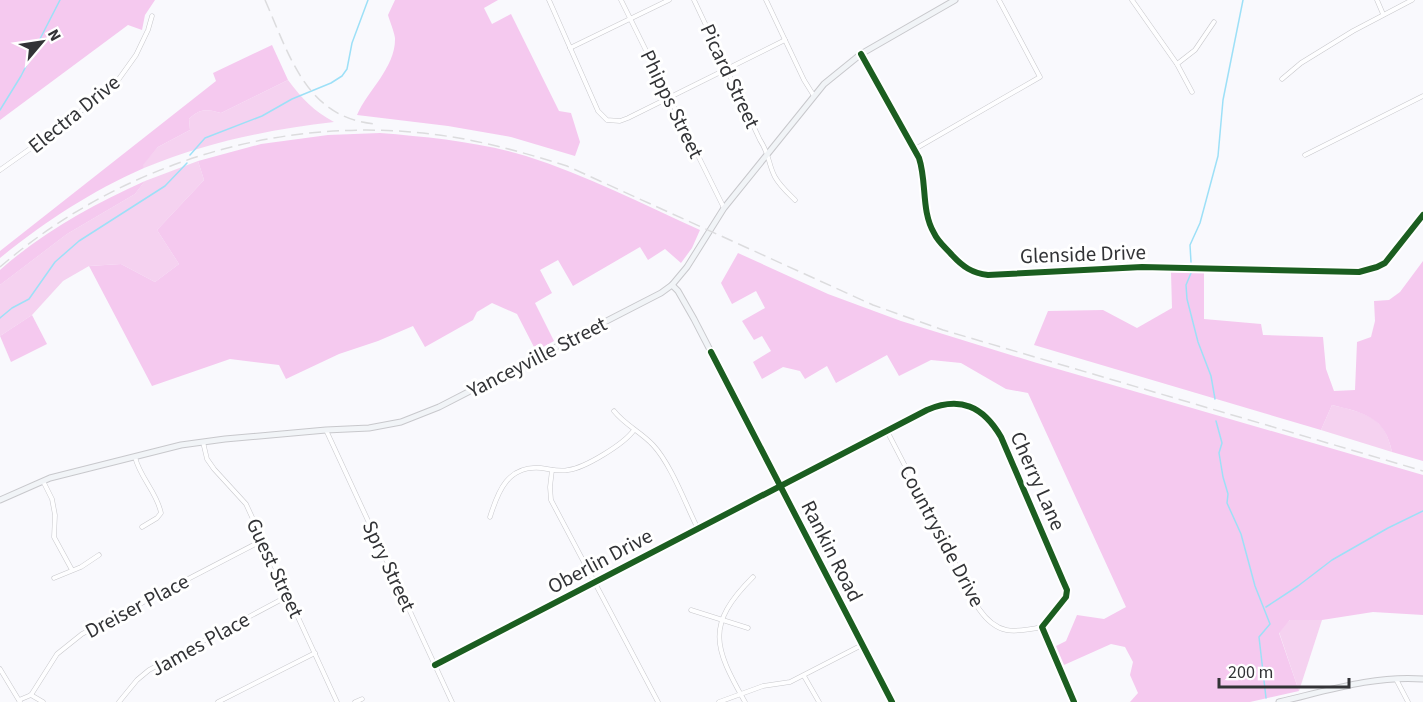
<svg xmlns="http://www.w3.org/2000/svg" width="1423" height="702" viewBox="0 0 1423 702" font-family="'Source Sans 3',sans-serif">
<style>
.green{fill:#f5d2f0}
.forest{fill:#f5c9ef}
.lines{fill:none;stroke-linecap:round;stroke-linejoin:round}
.stream{stroke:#9de0f7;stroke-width:1.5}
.street-casing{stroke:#c8c8cc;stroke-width:5}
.secondary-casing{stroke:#c8c8cc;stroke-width:7}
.street{stroke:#fefeff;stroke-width:4}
.secondary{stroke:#f1f4f7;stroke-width:5}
.rail{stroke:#dcdcde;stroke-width:1.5;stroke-dasharray:12 6;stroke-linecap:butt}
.cycleway-casing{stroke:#fff;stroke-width:10}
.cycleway{stroke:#1b5e20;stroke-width:6}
.labels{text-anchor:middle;stroke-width:6;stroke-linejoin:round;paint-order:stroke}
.street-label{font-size:21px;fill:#323336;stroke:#fff}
</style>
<rect width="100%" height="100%" fill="#f9f9fd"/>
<!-- green -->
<g class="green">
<path d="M288,80C302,99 314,111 334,122C267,130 207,142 144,168L142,165L158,147L190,130L189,119C200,108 207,109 221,113Z"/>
<polygon points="198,161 204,180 157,230 179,264 155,282 121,264 89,266 63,281 32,315 0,336 0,285 67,234 135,194 145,181"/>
<path d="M1332,405C1365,413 1385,416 1392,452L1321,430Z"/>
<polygon points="1290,620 1322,620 1299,691 1279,632"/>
</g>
<!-- forest -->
<g class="forest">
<polygon points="0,0 155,0 145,15 142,30 128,25 0,120"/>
<path d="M395,0H498L484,8L492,24L511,14L559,111L571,113L580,142L575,156L511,137L448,126L357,115C368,90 396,67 395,38C394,31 390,22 388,15Z"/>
<path d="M272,45L288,80L221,113C207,109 200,108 189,119L190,130L158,147L143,165L144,168C90,192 46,221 0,258V251L216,81L213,73Z"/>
<path d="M380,133C429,137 480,142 526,156C586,175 643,204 700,230L692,248L681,263L665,249L648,260L640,247L573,286L558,260L540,270L552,293L535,303L554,341L536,351L517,314L492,303L477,312L473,320L425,347L413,326L378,341L339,354L286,379L279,365L230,359L152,386L89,266L121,264L155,282L179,264L157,230L204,180L198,161L261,144L328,135Z"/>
<path d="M145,181L135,194L67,234L0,285V270C43,232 92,205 145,181Z"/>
<polygon points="738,253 828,294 901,321 1037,363 1423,475 1423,615 1373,612 1322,620 1290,620 1279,633 1299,691 1250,702 1130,702 1138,693 1130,675 1133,662 1125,647 1111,644 1064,665 1056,646 1066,641 1077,615 1104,619 1126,607 1028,393 1006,389 961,363 931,360 899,376 887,355 836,383 827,366 805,379 800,371 783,367 762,379 753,362 771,351 762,336 754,340 742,321 765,308 756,291 732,304 721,283"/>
<path d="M1423,261V461L1392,452C1385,417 1365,413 1332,405L1321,430L1034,345L1048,311L1103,310L1137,328L1172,308L1171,272H1204V319L1261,324L1263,335L1323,337L1326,369L1334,391L1355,390L1357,342L1371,337L1375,321L1374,301L1389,300L1400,292Z"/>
<polygon points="32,315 47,344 11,362 0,336"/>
</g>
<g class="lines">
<!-- stream -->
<g class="stream">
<polyline points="0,110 21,76 60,0"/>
<polyline points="190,155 205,138 262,116 292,99 331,83 342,76 347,69 352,43 368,0"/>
<polyline points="1191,262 1190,245 1200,223 1218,156 1223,100 1243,0"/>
<polyline points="1191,273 1186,285 1187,299 1198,342 1211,376 1215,399"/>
<polyline points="0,318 12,308 29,299 55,262 79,241 165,186 187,163"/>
<polyline points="1216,421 1222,443 1219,453 1223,477 1228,494 1227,503 1241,534 1255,586 1270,624 1259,637 1266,698"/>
<polyline points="1266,607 1298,586 1332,560 1388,528 1423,511"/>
</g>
<!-- street casing -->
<g class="street-casing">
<g id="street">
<polyline points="549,0 598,111 607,120 620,121 628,118 785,40"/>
<polyline points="621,0 724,208"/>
<path d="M694,0L760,140C770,155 768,164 775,177C780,186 788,193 795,200"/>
<polyline points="766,0 804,80 814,96"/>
<polyline points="1132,0 1177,64 1192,92"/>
<polyline points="1377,0 1383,14"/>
<polyline points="570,48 669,0"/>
<path d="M861,54L919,158C927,182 921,211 934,233C938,242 946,248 952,255C963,267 972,273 988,275L1142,267L1359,272L1377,267L1385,263L1423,215"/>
<polyline points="1177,64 1195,50 1214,22"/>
<polyline points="1282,79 1301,63 1353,31 1412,0"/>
<polyline points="915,149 1040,77 999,0"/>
<polyline points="1305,155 1423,96"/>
<polyline points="0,170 61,127 116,83 136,55 148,30 152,16"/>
<path d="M614,411C625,425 641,432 653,445C671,464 686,505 698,529"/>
<polyline points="326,430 452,702"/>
<path d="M887,431L979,609C997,635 1013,633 1042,627"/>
<polyline points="203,442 207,459 214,469 246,504 337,702"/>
<path d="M135,457C140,478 157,492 161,513L157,518L142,527"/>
<polyline points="552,470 550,487 551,500 658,702"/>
<polyline points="43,481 52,499 55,515 54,537 72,570"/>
<path d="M490,517C498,491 508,465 541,468C550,469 559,472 568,470C585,468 624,444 634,430"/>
<polyline points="54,578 81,567 99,555"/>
<polyline points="691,610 748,628"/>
<path d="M435,665L927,410C960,396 983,406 1001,437L1063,581L1067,590L1066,597L1042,627L1074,702"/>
<polyline points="0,669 20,702"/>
<polyline points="804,676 819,702"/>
<polyline points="1396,679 1408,702"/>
<polyline points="31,695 57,654 82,634 263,540"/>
<polyline points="31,695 43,702"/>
<polyline points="19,700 31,695"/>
<polyline points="119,702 137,680 149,670 288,596"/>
<polyline points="218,702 315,653"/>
<polyline points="355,702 362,699"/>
<polyline points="719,702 763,686 790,682 862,645"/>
<path d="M745,702C714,647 705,625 753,577"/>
</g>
</g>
<!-- secondary casing -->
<g class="secondary-casing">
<g id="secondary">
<polyline points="672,285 678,291 694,319 892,702"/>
<polyline points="0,500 50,478 181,445 225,439 326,430 369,428 401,422 439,407 661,293 672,285 687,267 724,208 824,84 861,54 955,0"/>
<path d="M1279,702C1326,691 1375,675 1423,679"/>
</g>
</g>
<!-- street -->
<use href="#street" class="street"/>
<!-- secondary -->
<use href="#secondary" class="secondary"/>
<!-- rail -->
<g class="rail">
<path d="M265,0C289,54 306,118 375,124"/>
<path d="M0,267C117,166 276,115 430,134C477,139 522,152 567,166L873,305L943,330L1423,471"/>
</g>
<!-- cycleway casing -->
<g class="cycleway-casing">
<g id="cycleway">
<path d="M861,54L919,158C927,182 921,211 934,233C938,242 946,248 952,255C963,267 972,273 988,275L1142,267L1359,272L1377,267L1385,263L1423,215"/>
<polyline points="711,352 892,702"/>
<path d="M435,665L927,410C960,396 983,406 1001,437L1063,581L1067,590L1066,597L1042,627L1074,702"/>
</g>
</g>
<!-- cycleway -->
<use href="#cycleway" class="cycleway"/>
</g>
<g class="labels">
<!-- street labels -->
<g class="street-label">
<text transform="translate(730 76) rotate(65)" y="7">Picard Street</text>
<text transform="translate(672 104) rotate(64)" y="7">Phipps Street</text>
<text transform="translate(74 114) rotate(-39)" y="7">Electra Drive</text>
<text transform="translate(1083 254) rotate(-2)" y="7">Glenside Drive</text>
<text transform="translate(537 357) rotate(-27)" y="7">Yanceyville Street</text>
<text transform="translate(1038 481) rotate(66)" y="7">Cherry Lane</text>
<text transform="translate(942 536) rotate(62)" y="7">Countryside Drive</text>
<text transform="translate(832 551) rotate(63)" y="7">Rankin Road</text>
<text transform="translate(600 561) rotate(-28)" y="7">Oberlin Drive</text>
<text transform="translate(389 566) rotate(65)" y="7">Spry Street</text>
<text transform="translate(275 568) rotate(65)" y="7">Guest Street</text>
<text transform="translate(137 606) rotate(-28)" y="7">Dreiser Place</text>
<text transform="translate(200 644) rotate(-29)" y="7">James Place</text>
</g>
</g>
<!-- north arrow -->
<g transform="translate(42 42) rotate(61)" stroke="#ffffff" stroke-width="4.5" paint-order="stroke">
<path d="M0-4.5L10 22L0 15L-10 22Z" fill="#323336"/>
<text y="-9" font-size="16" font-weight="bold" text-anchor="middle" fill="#323336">N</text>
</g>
<!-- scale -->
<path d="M1219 678v9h130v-9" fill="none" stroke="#323336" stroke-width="3"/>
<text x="1228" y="678" font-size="18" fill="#323336" stroke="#ffffff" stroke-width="4.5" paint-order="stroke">200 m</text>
</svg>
